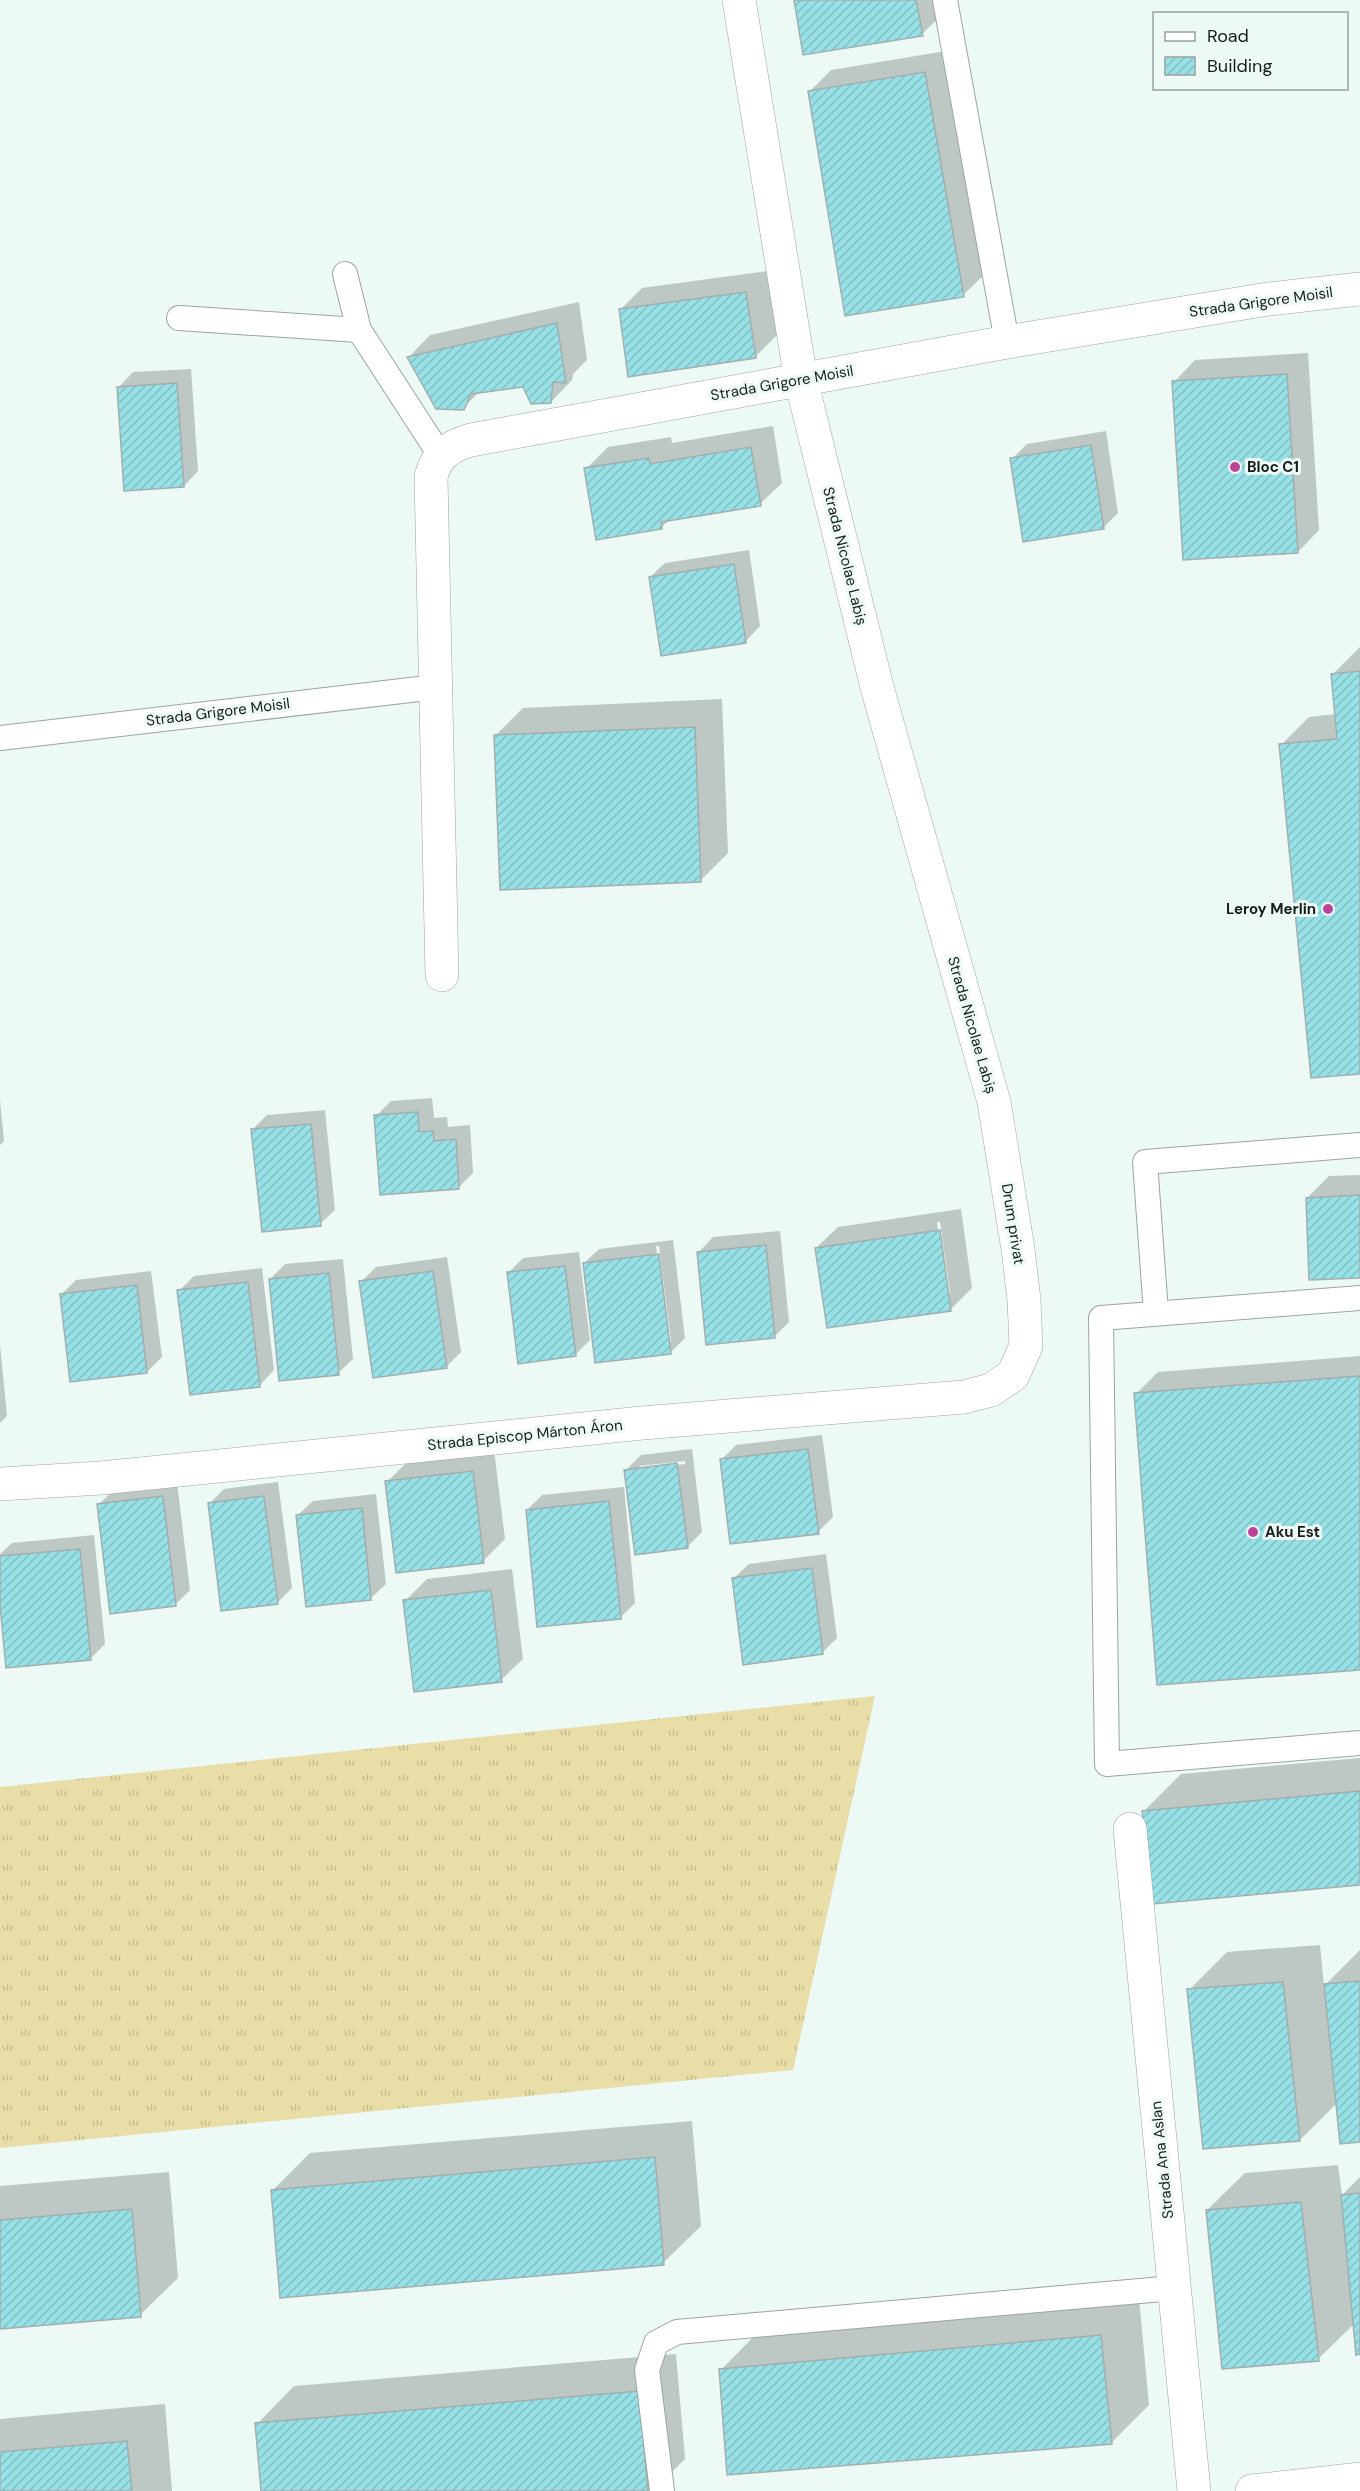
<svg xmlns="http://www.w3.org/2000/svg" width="1360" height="2491" viewBox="0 0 1360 2491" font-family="'DM Sans',sans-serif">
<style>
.grass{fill:url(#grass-tufts)}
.shadow{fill:#0003;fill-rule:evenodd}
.building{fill:url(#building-hatch);stroke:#a2afb0;stroke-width:1.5}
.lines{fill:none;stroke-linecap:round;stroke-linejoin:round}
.service-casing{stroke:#9aa5a0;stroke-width:26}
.minor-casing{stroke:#9aa5a0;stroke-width:34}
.service{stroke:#fff;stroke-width:24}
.minor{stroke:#fff;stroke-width:33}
.poi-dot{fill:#bc459b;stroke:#edf9f4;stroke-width:2}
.labels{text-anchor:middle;stroke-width:6;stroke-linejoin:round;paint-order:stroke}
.street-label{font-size:15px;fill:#181d1b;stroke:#edf9f4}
.poi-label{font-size:15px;font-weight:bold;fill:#181d1b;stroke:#edf9f4;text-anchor:start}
</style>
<defs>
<pattern id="grass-tufts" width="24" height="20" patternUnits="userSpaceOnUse" patternTransform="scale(1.5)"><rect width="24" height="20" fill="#e9dea7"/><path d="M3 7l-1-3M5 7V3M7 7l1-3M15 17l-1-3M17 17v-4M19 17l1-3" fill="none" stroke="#c7be8f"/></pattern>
<pattern id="building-hatch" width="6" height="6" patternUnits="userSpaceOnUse" patternTransform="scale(1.5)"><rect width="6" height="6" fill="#96e0e6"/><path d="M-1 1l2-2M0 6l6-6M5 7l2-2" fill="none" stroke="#81c0c5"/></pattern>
</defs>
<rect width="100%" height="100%" fill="#edf9f4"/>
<!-- grass -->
<polygon class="grass" points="875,1696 793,2070 0,2148 0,1787"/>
<!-- shadow -->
<g class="shadow">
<polygon points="796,0 941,0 944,13 922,34"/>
<polygon points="946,51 985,274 963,295 809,92 831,70"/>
<polygon points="767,271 777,335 755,357 620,310 642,288"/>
<polygon points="579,302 587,360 573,374 572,380 551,402 524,385 480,391 463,408 409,357 430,335"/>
<polygon points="1308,353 1319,530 1298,552 1174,382 1195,360"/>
<polygon points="191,369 198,471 184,486 119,387 133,372"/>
<polygon points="773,426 782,483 760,504 670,519 661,528 586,469 608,447 671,437 672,443"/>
<polygon points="1106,431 1118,513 1103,528 1012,459 1027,444"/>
<polygon points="749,550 760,626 746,641 662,654 650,577 665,563"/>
<polygon points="1360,647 1360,1072 1281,745 1309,717 1336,714 1332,675"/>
<polygon points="722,699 728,853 700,881 495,736 523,708"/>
<polygon points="432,1098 434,1118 447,1117 448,1127 470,1125 473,1173 459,1187 376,1116 391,1101"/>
<polygon points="0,1100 4,1141 0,1145"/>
<polygon points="325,1110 335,1210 320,1224 252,1130 267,1115"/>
<polygon points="1360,1175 1360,1276 1307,1198 1329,1176"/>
<path d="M961,1209L972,1288L950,1310L816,1248L838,1227ZM937,1222H940L950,1293H947Z"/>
<polygon points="780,1231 789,1322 774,1337 699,1252 713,1237"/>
<path d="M673,1240L685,1338L670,1353L584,1263L599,1249ZM656,1246H659L671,1342H668Z"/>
<polygon points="579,1252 590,1340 575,1355 508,1273 523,1258"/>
<polygon points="447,1257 461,1352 446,1367 361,1282 376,1267"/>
<polygon points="343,1259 353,1359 338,1373 270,1279 285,1264"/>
<polygon points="262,1268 274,1370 260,1385 179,1291 194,1276"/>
<polygon points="151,1271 162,1357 147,1372 61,1295 76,1280"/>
<polygon points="0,1345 7,1416 0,1423"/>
<polygon points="1360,1356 1360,1668 1136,1394 1158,1372"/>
<polygon points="822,1435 833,1517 818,1532 721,1460 736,1445"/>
<path d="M692,1449L702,1532L687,1547L626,1470L641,1455ZM685,1461V1464L640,1469V1466Z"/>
<polygon points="494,1450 505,1539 483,1561 387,1482 409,1460"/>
<polygon points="177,1482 190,1590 175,1605 99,1504 114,1490"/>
<polygon points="278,1482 292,1588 277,1603 209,1504 224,1489"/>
<polygon points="624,1487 635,1603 620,1618 527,1510 542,1495"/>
<polygon points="376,1494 386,1584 371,1598 298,1515 313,1501"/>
<polygon points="94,1535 105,1644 90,1659 0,1590 0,1554 12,1543"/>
<polygon points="826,1554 837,1638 822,1653 734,1578 749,1564"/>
<polygon points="512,1569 523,1659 501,1680 405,1601 427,1579"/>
<polygon points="1360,1758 1360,1884 1144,1811 1181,1774"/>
<polygon points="1320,1945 1324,1986 1360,1950 1360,2141 1338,2102 1300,2140 1189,1990 1227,1952"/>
<polygon points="692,2121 701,2226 663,2263 272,2191 310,2153"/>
<polygon points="1338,2165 1342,2195 1360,2177 1360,2353 1355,2323 1318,2359 1207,2210 1245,2173"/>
<polygon points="169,2172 178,2278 140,2315 0,2327 0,2186"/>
<polygon points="1139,2298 1149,2405 1112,2442 721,2370 758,2332"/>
<polygon points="676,2354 685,2459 653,2491 263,2491 257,2424 294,2386"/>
<polygon points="165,2404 172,2491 0,2491 0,2419"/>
</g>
<!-- building -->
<g class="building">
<polygon points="794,0 916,0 923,36 803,55"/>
<polygon points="925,72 964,297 845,316 808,91"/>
<polygon points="746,292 756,358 628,377 619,309"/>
<polygon points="557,323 566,383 553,382 551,403 531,404 523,387 471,394 464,410 436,409 407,357"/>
<polygon points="1287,374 1298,553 1183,560 1172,381"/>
<polygon points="177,383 184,487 124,491 117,387"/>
<polygon points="1091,445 1104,529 1023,542 1010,458"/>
<polygon points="751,447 761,506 661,522 662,529 596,540 584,468 649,458 650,464"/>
<polygon points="734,564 746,643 661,656 649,577"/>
<polygon points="1360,671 1360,1074 1311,1078 1279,744 1337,739 1331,674"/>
<polygon points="695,727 701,882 500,890 494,735"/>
<polygon points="418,1112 419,1132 433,1131 434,1141 456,1139 459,1189 380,1195 374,1115"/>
<polygon points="311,1124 321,1226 262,1232 251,1129"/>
<polygon points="1360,1195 1360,1278 1309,1280 1306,1198"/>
<polygon points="940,1230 951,1311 827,1328 815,1248"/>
<polygon points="766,1245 775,1338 706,1345 697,1252"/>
<polygon points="659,1254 671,1354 595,1363 583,1263"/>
<polygon points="565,1266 576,1356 518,1364 507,1272"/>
<polygon points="433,1271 447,1368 373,1378 359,1281"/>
<polygon points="329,1273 339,1375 279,1381 269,1279"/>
<polygon points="248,1282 260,1387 190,1395 177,1290"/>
<polygon points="137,1285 147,1373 70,1382 60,1294"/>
<polygon points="1360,1376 1360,1670 1157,1685 1134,1393"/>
<polygon points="808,1449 819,1534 730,1544 720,1459"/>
<polygon points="677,1463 688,1548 635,1555 624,1470"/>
<polygon points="473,1471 484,1563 396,1573 385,1481"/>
<polygon points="163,1496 176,1606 110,1614 97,1504"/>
<polygon points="264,1496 278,1604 221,1611 208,1503"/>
<polygon points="609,1501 621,1619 537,1627 526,1510"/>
<polygon points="362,1508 371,1600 306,1607 296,1515"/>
<polygon points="80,1549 91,1660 6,1668 0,1605 0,1556"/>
<polygon points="812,1568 823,1654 743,1665 732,1578"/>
<polygon points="491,1590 502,1682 414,1692 403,1600"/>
<polygon points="1360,1791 1360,1885 1153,1904 1142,1811"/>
<polygon points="1360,1981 1360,2142 1340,2144 1324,1984"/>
<polygon points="1283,1982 1300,2141 1203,2149 1187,1989"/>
<polygon points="655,2157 664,2265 280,2298 271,2190"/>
<polygon points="1360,2193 1360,2354 1356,2355 1341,2195"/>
<polygon points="1301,2202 1319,2361 1222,2369 1206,2210"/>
<polygon points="132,2209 141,2317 0,2329 0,2220"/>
<polygon points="1101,2335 1112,2444 727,2475 719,2369"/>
<polygon points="639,2391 648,2491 261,2491 255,2423"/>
<polygon points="127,2441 132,2491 0,2491 0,2452"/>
</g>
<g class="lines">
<!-- service casing -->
<g class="service-casing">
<g id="service">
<polyline points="945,0 1007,342"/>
<polyline points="345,274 359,330 440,455"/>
<polyline points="179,318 359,330"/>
<polyline points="0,738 436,687"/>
<polyline points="1360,1298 1101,1318 1107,1764 1360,1743"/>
<polyline points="1156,1313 1145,1162 1360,1145"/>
<polyline points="662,2491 647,2370 656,2343 677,2332 1174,2288"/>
</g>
</g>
<!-- minor casing -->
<g class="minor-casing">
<g id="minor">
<path d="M442,975L431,477C436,455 450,446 471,440L1007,342L1268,299L1360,289"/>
<polyline points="0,1484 101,1478 642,1423 964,1397 991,1390 1013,1375 1026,1346 1024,1300 1018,1249 994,1102 877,687 801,380 739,0"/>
<polyline points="1130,1829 1194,2491"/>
<polyline points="1252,2491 1360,2479"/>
</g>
</g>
<!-- service -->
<use href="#service" class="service"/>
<!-- minor -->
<use href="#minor" class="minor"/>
</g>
<!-- markers -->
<g class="poi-dot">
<circle cx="1235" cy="467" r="6"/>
<circle cx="1328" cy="909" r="6"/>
<circle cx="1253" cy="1532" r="6"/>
</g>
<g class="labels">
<!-- street labels -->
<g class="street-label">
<text transform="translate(1261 302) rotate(-8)" y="5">Strada Grigore Moisil</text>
<text transform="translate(782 383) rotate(-10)" y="5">Strada Grigore Moisil</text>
<text transform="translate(845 556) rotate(76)" y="5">Strada Nicolae Labiș</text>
<text transform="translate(218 712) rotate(-7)" y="5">Strada Grigore Moisil</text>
<text transform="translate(972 1025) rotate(74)" y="5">Strada Nicolae Labiș</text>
<text transform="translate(1013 1224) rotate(81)" y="5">Drum privat</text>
<text transform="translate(525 1435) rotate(-6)" y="5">Strada Episcop Márton Áron</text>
<text transform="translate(1162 2160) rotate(-96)" y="5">Strada Ana Aslan</text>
</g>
<!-- poi labels -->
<g class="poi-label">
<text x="1247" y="472">Bloc C1</text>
<text x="1316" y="914" text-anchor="end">Leroy Merlin</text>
<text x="1265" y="1537">Aku Est</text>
</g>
</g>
<!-- legend -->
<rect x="1153" y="12" width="195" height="78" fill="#edf9f4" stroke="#98a19d" stroke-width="1.5"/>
<rect x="1165" y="32" width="30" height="9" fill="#ffffff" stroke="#98a19d" stroke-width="1.5"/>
<text x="1207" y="42" font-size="18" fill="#181d1b">Road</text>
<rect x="1165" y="57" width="30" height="18" fill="url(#building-hatch)" stroke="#98a19d" stroke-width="1.5"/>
<text x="1207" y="72" font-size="18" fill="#181d1b">Building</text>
</svg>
